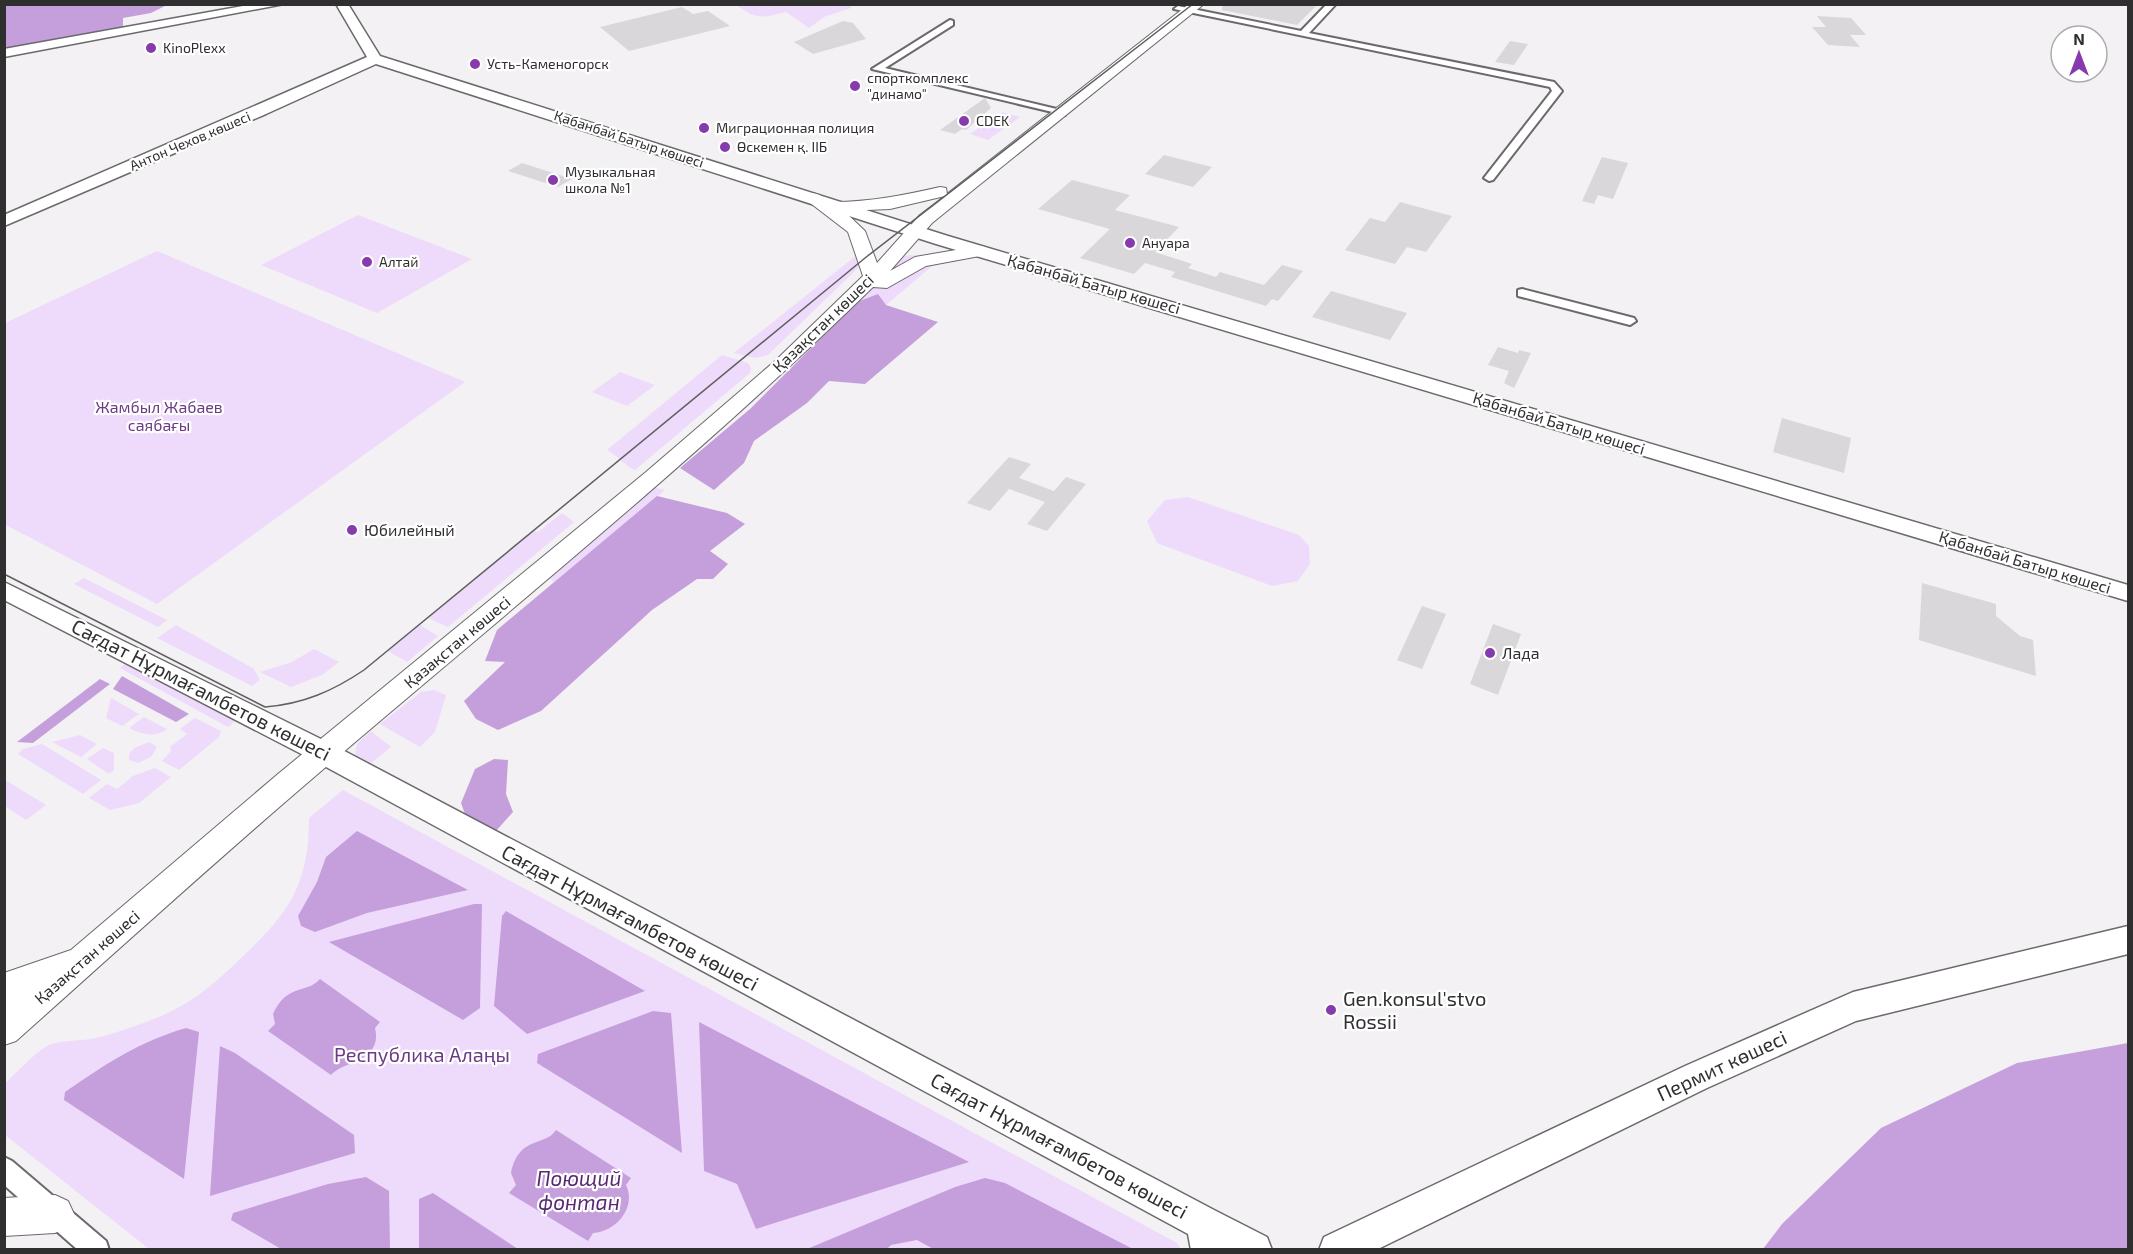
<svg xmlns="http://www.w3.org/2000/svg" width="2133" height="1254" viewBox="0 0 2133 1254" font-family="'Exo 2',sans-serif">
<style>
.green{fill:#eedbfb}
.forest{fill:#c59fdc}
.water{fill:#c6a0dd}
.building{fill:#d9d7da}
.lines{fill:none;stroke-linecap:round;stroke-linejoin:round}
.street-casing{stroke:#6b696c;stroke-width:4}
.secondary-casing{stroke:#6b696c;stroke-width:3}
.primary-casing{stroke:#6b696c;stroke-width:2}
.street{fill:#fff;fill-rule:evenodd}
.secondary{fill:#fff;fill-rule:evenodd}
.primary{fill:#fff;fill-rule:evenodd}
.tram{stroke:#5f5f60;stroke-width:1.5}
.poi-dot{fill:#863aac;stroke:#fff;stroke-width:2}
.labels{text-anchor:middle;stroke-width:4.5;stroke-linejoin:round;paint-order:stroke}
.far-poi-label{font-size:14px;fill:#2f2f30;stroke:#fff;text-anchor:start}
.far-street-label{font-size:14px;fill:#2f2f30;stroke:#fff}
.street-label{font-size:16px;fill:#2f2f30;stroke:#fff}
.park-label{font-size:16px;fill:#6b3c85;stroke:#fff}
.poi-label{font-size:16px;fill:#2f2f30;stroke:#fff;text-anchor:start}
.near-street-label{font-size:20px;fill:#2f2f30;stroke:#fff}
.near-poi-label{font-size:20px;fill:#2f2f30;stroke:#fff;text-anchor:start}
.near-park-label{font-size:20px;fill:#6b3c85;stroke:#fff}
.near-water-label{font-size:21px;font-style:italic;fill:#592a72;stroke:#fff}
</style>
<rect width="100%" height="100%" fill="#f3f1f4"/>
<!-- green -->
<g class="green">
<path d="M851,5V8L824,17L809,28L786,12C761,18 758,20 736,5Z"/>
<polygon points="1003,112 1020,117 988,140 970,134"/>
<polygon points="358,215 472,259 377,313 261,265"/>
<polygon points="863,250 865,260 859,267 768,355 755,358 734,353"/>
<polygon points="157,251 465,382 157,604 4,524 5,323"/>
<polygon points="911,255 939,260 886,305 857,302 900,257"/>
<path d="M722,355L748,363L751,368L750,373L635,470C623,465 619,456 607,450Z"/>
<polygon points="620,372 655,385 627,406 592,392"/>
<polygon points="653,487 665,490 554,582 549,578"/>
<polygon points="1188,497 1299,535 1309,546 1310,564 1298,581 1272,586 1157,543 1147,521 1165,500"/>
<polygon points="562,513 574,522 448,627 428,618 534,531 538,532"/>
<polygon points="84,578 167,620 158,627 74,584"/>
<polygon points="176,625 254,669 260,680 252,686 157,638"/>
<polygon points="420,625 438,636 407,662 388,651"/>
<polygon points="314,649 339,662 322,675 291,687 260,672 292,662"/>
<polygon points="131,659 240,717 228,727 120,668"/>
<polygon points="434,690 446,695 435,732 420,747 380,724 421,692"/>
<polygon points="111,698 139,714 122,726 106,718"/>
<path d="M144,717L167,729C156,738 140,734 129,728Z"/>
<polygon points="195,718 221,731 219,737 179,770 162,761 171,751 170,747 187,734 180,729"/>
<polygon points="371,731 391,747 371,763 355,755 357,744"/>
<polygon points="80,735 97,744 81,757 52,742"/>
<polygon points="149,742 157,747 151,757 138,763 129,760 129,754 134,748"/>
<polygon points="42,744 101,780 83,794 18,754 23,749"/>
<polygon points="103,748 114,753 114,770 109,774 87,759"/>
<polygon points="155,768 171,777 139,803 110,810 89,798 107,784 117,789 133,776"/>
<polygon points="5,780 46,805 26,820 5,806"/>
<path d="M343,790L1177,1243L1181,1249H149L5,1135L4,1084C16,1074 36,1051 49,1045C61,1040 78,1041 90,1039C103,1037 117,1032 129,1028C179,1012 203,995 240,959C288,914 309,886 309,818Z"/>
</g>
<!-- forest -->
<g class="forest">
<polygon points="5,5 167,5 151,13 123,18 123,31 5,49"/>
<polygon points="878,294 886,305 938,322 865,384 829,381 807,403 754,441 744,463 714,490 680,468 750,409 857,302"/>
<polygon points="657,496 727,513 745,524 710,551 728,564 713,579 697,579 652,610 541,711 498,730 476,719 464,701 505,662 485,661 497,630"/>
<polygon points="122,676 189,714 176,722 113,689"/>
<polygon points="100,679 110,684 33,743 17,742"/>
<polygon points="494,759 508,760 506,794 513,812 496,831 465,814 461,803 475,769"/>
<polygon points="357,831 468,890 367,913 315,932 301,926 298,916 317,882 326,857"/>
<polygon points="474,904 482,904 480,1008 463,1020 329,942"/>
<polygon points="506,911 645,991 527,1034 494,1006 502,916"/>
<polygon points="653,1011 671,1013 682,1153 537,1063 538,1054"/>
<polygon points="699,1022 969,1162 756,1229 737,1184 704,1171"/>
<path d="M186,1028L199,1032L184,1179L64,1100L65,1092C104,1065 140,1041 186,1028Z"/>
<polygon points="220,1046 235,1053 354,1135 355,1153 210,1196"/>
<polygon points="366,1177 389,1191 390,1249 281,1249 231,1220 233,1213 328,1184"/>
<polygon points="985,1178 1005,1183 1133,1249 935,1250 917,1240 891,1245 887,1249 807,1249 955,1187"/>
<polygon points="433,1193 518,1249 419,1249 419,1199"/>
</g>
<!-- water -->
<g class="water">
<path d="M320,979L380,1022L375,1028C383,1062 343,1061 331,1075L268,1031L275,1024L273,1014C287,983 307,994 320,979Z"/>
<polygon points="2128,1043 2128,1249 1763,1249 1782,1224 1881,1128 2017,1063"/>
<path d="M556,1130L631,1178L626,1185C637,1207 616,1232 593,1233L588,1241L509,1193L516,1185L511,1173C519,1135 545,1147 556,1130Z"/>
</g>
<!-- building -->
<g class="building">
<polygon points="1223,4 1318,4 1297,25 1222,10"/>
<polygon points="682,7 693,14 708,11 730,26 629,51 600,27"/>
<polygon points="1817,16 1851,18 1866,35 1850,35 1860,47 1828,45 1812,27 1826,27"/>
<polygon points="843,21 853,23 866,39 813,54 794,42"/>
<polygon points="1510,41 1528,44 1514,65 1495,62"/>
<polygon points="985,98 991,108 966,130 962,129 955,134 940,130"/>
<polygon points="1164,155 1212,167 1193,187 1145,174"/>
<polygon points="1602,157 1628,163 1613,199 1598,195 1594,204 1582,201"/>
<polygon points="522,163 572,179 558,187 508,171"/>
<polygon points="1072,180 1130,195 1115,210 1179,227 1155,252 1192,264 1188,268 1216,277 1220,272 1264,285 1282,265 1303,271 1278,301 1272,299 1266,306 1171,277 1175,272 1145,263 1134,274 1080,258 1110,229 1038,209"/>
<polygon points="1400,202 1452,216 1426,252 1407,247 1395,264 1345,250 1370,218 1385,222"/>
<polygon points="1331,291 1407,313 1390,340 1312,317"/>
<polygon points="1498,347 1518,353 1519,350 1531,353 1514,388 1504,383 1509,371 1488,365"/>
<polygon points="1782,418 1851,438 1844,473 1773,452"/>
<polygon points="1009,457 1031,464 1019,478 1054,491 1066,477 1086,484 1047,531 1027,524 1045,502 1009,489 990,511 967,503"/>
<polygon points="1922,583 1996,604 1996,616 2020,636 2033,640 2036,676 1919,640"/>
<polygon points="1422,606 1446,614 1422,669 1397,660"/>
<polygon points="1493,624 1521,634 1498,695 1470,684"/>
</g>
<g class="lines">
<!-- street casing -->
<g class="street-casing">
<g id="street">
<polygon points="1327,4 1336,4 1309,33 1554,82 1562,91 1493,180 1489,181 1484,178 1552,91 1550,87 1174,9 1178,6 1301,31"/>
<polygon points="950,20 953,21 953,25 885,68 1065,111 1065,115 872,69"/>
<polygon points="1522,289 1634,318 1636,321 1630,325 1518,296 1518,290"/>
<polygon points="4,1157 12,1161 106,1241 109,1250 78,1250 4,1185"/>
</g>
</g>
<!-- secondary casing -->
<g class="secondary-casing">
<g id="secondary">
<polygon points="254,4 284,4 4,57 4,49"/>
<polygon points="336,4 348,4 380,56 948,236 2128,585 2128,601 936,244 376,64 266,114 4,226 4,215 367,57"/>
<polygon points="4,582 333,745 1216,1211 1267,1237 1272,1250 1191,1250 1188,1234 315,761 4,600"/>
<polygon points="2128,926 2128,954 1856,1021 1707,1088 1376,1250 1319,1250 1324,1237 1685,1066 1853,992"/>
</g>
</g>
<!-- primary casing -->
<g class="primary-casing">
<g id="primary">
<path d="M1189,4H1204L932,223L890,271L915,257L979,246L985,247L988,251L985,255L926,266L887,288L873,287C691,465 492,624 299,790C204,872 110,957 16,1041L4,1045V973L71,950L278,774L646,472L775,361L863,276L848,232L809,202L806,198L809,194C821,191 824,202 834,202C870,202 905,195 940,187L946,188L947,194ZM945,196L920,215L877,263L865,231L844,211L890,209Z"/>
<polygon points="55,1195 68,1201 74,1214 68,1227 55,1233 4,1236 4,1198"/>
</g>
</g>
<!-- street -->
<use href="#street" class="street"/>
<!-- secondary -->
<use href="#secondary" class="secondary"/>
<!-- primary -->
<use href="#primary" class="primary"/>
<!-- tram -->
<path class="tram" d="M4,574L265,707C303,704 333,691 364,670L865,258L1193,4"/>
</g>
<!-- markers -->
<g class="poi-dot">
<circle cx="151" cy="48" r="6"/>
<circle cx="475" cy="64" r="6"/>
<circle cx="855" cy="86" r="6"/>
<circle cx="964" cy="121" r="6"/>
<circle cx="704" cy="128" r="6"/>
<circle cx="725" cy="147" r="6"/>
<circle cx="553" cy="180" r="6"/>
<circle cx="1130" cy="243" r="6"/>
<circle cx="367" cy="262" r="6"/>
<circle cx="352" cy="530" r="6"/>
<circle cx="1490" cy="653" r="6"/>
<circle cx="1331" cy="1010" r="6"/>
</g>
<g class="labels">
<!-- far-poi labels -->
<g class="far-poi-label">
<text x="163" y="53">KinoPlexx</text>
<text x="487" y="69">Усть-Каменогорск</text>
<text x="867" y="83">спорткомплекс<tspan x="867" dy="16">"динамо"</tspan></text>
<text x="976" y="126">CDEK</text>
<text x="716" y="133">Миграционная полиция</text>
<text x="737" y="152">Өскемен қ. ІІБ</text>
<text x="565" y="177">Музыкальная<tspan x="565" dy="16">школа №1</tspan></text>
<text x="1142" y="248">Ануара</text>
<text x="379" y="267">Алтай</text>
</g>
<!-- far-street labels -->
<g class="far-street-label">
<text transform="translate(629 139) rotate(18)" y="5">Қабанбай Батыр көшесі</text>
<text transform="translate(190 141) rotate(-23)" y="5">Антон Чехов көшесі</text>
</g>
<!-- street labels -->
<g class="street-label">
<text transform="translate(1094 284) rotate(16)" y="6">Қабанбай Батыр көшесі</text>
<text transform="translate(823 323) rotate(-44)" y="6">Қазақстан көшесі</text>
<text transform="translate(1559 423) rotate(17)" y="6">Қабанбай Батыр көшесі</text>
<text transform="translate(2025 562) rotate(17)" y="6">Қабанбай Батыр көшесі</text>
<text transform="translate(457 642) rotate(-40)" y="6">Қазақстан көшесі</text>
<text transform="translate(87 957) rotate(-41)" y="6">Қазақстан көшесі</text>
</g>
<!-- park labels -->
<g class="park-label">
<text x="159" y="413">Жамбыл Жабаев<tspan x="159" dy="18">саябағы</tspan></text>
</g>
<!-- poi labels -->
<g class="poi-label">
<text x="364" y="536">Юбилейный</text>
<text x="1502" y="659">Лада</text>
</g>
<!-- near-street labels -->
<g class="near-street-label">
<text transform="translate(201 690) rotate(27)" y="7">Сағдат Нұрмағамбетов көшесі</text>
<text transform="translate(630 918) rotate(28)" y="7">Сағдат Нұрмағамбетов көшесі</text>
<text transform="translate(1722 1066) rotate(-25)" y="7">Пермит көшесі</text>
<text transform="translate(1059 1146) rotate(28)" y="7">Сағдат Нұрмағамбетов көшесі</text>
</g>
<!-- near-poi labels -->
<g class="near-poi-label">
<text x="1343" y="1006">Gen.konsul'stvo<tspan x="1343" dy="23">Rossii</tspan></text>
</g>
<!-- near-park labels -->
<g class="near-park-label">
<text x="422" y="1062">Республика Алаңы</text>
</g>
<!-- near-water labels -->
<g class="near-water-label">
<text x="579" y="1186">Поющий<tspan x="579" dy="24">фонтан</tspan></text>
</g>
</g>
<!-- border -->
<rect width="2133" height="1254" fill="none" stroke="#2f2f30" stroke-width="12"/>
<!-- north arrow -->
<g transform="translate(2079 54)"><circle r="28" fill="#ffffff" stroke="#acacac" stroke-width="1.5"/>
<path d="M0-4.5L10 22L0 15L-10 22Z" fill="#863aac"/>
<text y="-9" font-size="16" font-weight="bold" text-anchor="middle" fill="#2f2f30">N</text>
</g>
</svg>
